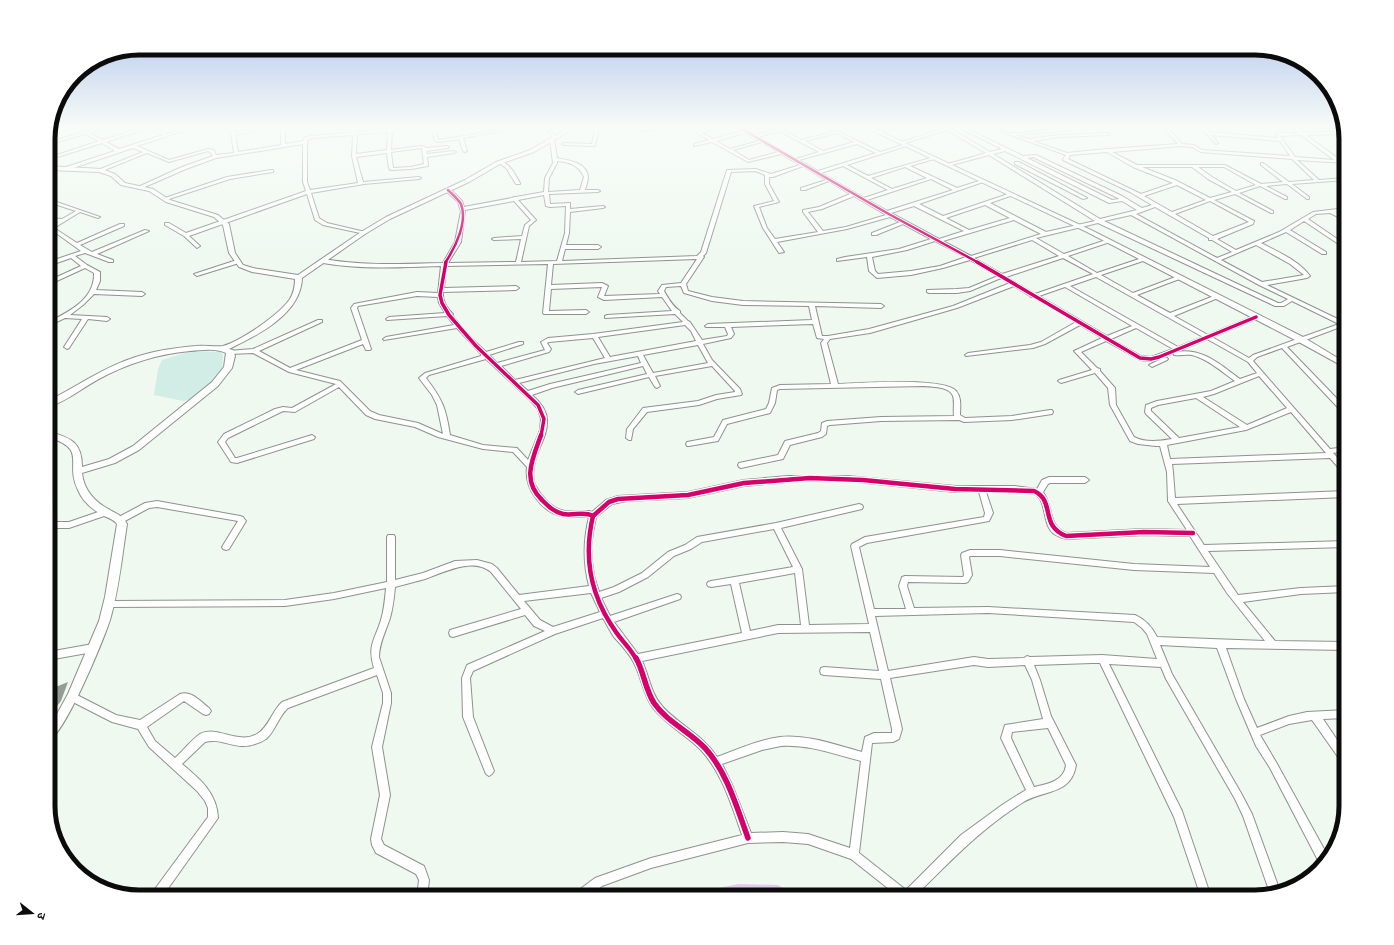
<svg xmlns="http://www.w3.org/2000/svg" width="1394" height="945" viewBox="0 0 1394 945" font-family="Lora,'Noto Sans Devanagari',serif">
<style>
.green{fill:#d1ede5}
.water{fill:#e3c9ef}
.building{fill:#959c95}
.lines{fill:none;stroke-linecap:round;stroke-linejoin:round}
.minor-casing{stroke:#8e928e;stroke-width:2}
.tertiary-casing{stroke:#8e928e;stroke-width:2}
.minor{fill:#fdfefd;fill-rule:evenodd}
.tertiary{fill:#fdfefd;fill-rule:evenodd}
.cycleway-far3-casing{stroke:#fff;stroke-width:4}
.cycleway-far2-casing{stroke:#fff;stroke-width:5.5}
.cycleway-far1-casing{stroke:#fff;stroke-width:7}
.cycleway-casing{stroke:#fff;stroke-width:8}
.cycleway-far3{stroke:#d6006c;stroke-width:2.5}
.cycleway-far2{stroke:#d6006c;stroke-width:3.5}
.cycleway-far1{stroke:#d6006c;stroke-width:4.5}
.cycleway{stroke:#d6006c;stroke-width:5.5}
.rim{fill:none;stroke:#0b0b0b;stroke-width:5}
</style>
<rect width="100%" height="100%" fill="#eff9f0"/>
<!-- green -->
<polygon class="green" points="192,351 221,352 223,355 222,370 214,380 189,400 183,401 154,395 158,369 162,360"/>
<!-- water -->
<polygon class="water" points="738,884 778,885 797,897 677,897"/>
<!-- building -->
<polygon class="building" points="68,682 61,701 48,718 48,690"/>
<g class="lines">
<!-- minor casing -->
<g class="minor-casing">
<g id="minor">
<path d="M76,128H80L86,131L97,128H102L101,129L89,133L103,140L141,128H146L145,129L106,142L119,149L163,135L152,129L151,128H155L167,134L185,128H190L189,129L137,146L169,160L208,149L214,150L216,155L234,153L231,134V128H235V132L263,128H270L235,135L238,152L281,145V128H285V144L303,141L304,138L311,136L388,129V128H392V129L417,128L415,129L392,131L391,150L421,146L425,147L426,148L447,146L449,147L448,148L426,151L427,154L454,151L456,152L454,153L427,157L428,166L411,169L391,170L389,169L387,153L356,157L363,182L419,177L421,178L419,179L364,184L311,193L319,218L327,223L365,232V234L323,225L315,220L307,194L189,236L200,246L197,248L184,236L165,225V223H169L186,233L306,191L303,182V144L216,158L186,169L140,189H138V187L182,167L213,156L210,152L208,151L169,162L147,153L102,171L98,170L143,152L133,148L67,170H63V168L115,151L102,143L48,160V158L99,141L85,134L48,145V143L82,132ZM388,132L387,150L356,154L357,134ZM353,135L352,156L358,183L310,190L307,182V143L308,142L307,140L312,138ZM421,148L422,149L424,164L411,167L393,168L391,152Z"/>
<polygon points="431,128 435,128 438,139 439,140 512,128 519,128 463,138 467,151 465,152 463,151 459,139 439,142 435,141"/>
<polygon points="546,128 550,128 557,138 556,139 554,139"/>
<polygon points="595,128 599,128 595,146 564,145 562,144 564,143 592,144"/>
<polygon points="633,128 664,128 662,129 640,131"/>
<path d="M689,128H693L699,131L711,128H716L715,129L702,133L713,139L742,131L738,128H742L755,135L775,130L773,128L779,129L789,128L788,129L783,130L801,140L833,132L827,128H831L880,152L906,144V146L847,165L868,176L934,157V159L910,166L957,188L982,180L986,181L919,204L943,216L1011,193L1013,194V195L990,203L1046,232L1095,221L989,155L948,166V164L986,153L947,130L902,144L899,143L945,128H950L990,152L1002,149L962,129L965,128L1023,156L1036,155L1122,196L1142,208L1152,205L1130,192L1063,160V159L1066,155L991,128C998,127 1005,133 1012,133C1036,134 1061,125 1085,128L1083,129L1016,135L1028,139L1059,135L1108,133L1110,134L1108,135L1059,137L1033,141L1067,153L1106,149H1108L1178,144L1164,128H1168L1182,144L1194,145L1202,150L1290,156L1280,141L1211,135L1218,143L1216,144L1201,128H1205L1209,132L1278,138L1276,135L1281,133H1298L1293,128H1297L1303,132H1344L1345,134L1306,135L1340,160L1346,161V163L1297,160L1319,180L1346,178V180L1292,184L1309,197V199H1307L1287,184L1266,186L1287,197V199H1285L1260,186L1239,193L1273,211V213H1271L1235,194L1214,200L1254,221L1253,224L1217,239L1236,250L1279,232L1313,212L1346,208V210L1336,212L1346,218V221L1330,213L1316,214L1308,219L1346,245V249L1304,221L1290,230L1326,252V254H1322L1286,232L1261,243C1278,252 1298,260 1310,276L1307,278L1267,285L1344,322L1346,321V327L1343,326L1287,347L1346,408V414H1344L1282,348L1257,357L1253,361L1330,449L1346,447V451L1333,453L1346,467V475L1344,474L1330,458L1172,464L1173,472L1175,498L1346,491V497L1177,504L1204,545L1346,541V547L1208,551L1238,595L1301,588L1346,586V592L1301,594L1243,602L1275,641L1346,642V650L1226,648L1244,699L1257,728L1289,716L1307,712L1346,710V718L1323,719L1346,753V766L1343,764L1312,720L1289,724L1260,735L1276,762L1329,858L1321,866L1270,768L1256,746L1236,699L1217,648L1160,645L1172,674L1241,793L1252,814L1280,891L1270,893L1243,816L1235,799L1166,679L1161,667L1109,664L1182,811L1211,897H1201L1174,817L1100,663H1092L1034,665L1040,680L1051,716L1076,765C1071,796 1043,789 1022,803C980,829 949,863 914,897H899L851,859L808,844L783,842L748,843L651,868L602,886L588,897H574L575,893L595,878L651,858L742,835C732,806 722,773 701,750C686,735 666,725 653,708C643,695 642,678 634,663C629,653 621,645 614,637C610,631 607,625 603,618L555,634L473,671L470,678L473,717L494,771L492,774L489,776L486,774L463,717L462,678L467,665L545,631L534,626L525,615L453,637L450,636L449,633L450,630L521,609L491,572C472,557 445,572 425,579C415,582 405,584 395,587C394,597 393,608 390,618C386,631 379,643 379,657L391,693V703L382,747L390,795L381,839L384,845L424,866L429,880L427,897H417L419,880L416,874L376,853L372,845L371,839L380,795L372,747L383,703V693L377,675L288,708C278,717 276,730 266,739C263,741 259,743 255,744C236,751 221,737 205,742L182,764C200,779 217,793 218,818L162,897H151L152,893L208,817V808L205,801L197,791L149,747L138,729L112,722L69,700L68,697L69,694L72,693L75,694L116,715L140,720L180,694C191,690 201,702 209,708L211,711L209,714L206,715L203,714L184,701L147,727L155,741L175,758C182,752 192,739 200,734C217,725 238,745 257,734C269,727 272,711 282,702L374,668C367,645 375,640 381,620C384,610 385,599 386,588L334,599L285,606L109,607L106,606L105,604L106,602L109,601L285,600L334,593L387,582V537L388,535H394L395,537V580L423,573L455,561L477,560L492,564L497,568L519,595L589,586C583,563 583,541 589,517C580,516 570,518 561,516C541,511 524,488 527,467L513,452L483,449L438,437L415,427L375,419L366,415L339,387L295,412L283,411L279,413L228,438L225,442L235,458H237L312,435L315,437L314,439L237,463L231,462L218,442L224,434L275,409L283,407L292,408L336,384L289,372L253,353L230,354L228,353V351L253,349L318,320H322V322L259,351L290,368L362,340L351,308L354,304L417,292L438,293L441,266C401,267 363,270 323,263L320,261L323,259C363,266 402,264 443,263L455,242L461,211L458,202L446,191V189H450L462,201L464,207L512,198L514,197H516L544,192L545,178L553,163L550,140L552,139L554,140L557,158C567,160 587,162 588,177C588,181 586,186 585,190H598L600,191L598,192L549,194L550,204L570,203V209L603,206L605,207L603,208L570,212L569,233L566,245H598L601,247L598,249H565L562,261L697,256L701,252L727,170L756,169L771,174L800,165L781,154L748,162L712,142L694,146V144L709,140ZM779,131L819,152L796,159L758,137ZM745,133L759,141L730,149L716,141ZM837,133L854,142L823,151L805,141ZM1301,135L1334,160L1295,157L1280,136ZM762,142L778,152L749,160L733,150ZM857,144L876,153L818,171L799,160ZM1181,146L1192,147L1201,152L1292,159L1314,180L1289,182L1263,163H1261V165L1283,182L1261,184L1225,165H1137L1112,152ZM1005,151L1109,203L1122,201L1137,210L1100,219L993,154ZM1107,152L1133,167L1173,183L1141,194L1068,159L1070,155ZM1033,157L1118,198L1119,199L1112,200L1027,158ZM557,161C569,162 579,165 584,177L580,190L548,192L549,178L557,163ZM803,166L826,180L801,188V190H805L829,181L850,194L819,207L803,210V212L818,232L775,239L767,228L759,207L779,202L769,184V177H773ZM843,166L888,190L864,198L821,173ZM905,167L927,178L892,189L871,178ZM1142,167H1192L1208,179L1232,192L1210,198L1175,180ZM1198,167H1224L1256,185L1236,191L1212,177ZM755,171L765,175V184L774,201L754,206L763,228L779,253L784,252L777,242L847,229L890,217L900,222L872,233V235H876L903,224L931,239L899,249L845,257L837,259V261L867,257L869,271L877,278L911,275L943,268L970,260L998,276L969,288L957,289L927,290V292L929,293H957L970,291L1001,278L1010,283L953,306L869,329L828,336H822L815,306L881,308L884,306L881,304L743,301L712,297L688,291L686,284L704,257L703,256L706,253L731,172ZM931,179L953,190L887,211L867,200ZM1177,185L1206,200L1172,212L1144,196ZM544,195L546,206L550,207L566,206L565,233L557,261L521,262L529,226L536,220L518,200ZM854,196L886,215L846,227L823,231L808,212L822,209ZM514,201L531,220L525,225L522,236L494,238L492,239L494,240L521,239L516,262L448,263L461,242L465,210ZM1210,201L1249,222L1213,236L1175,214ZM985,205L1010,218L969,230L946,218ZM914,206L964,231L939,239L891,213ZM1155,207L1209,238V240H1212L1232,252L1217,258L1136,214ZM1131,215L1259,285L1288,299L1281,303H1278L1104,221ZM1014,220L1041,234L971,256L943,241ZM1098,223L1275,306H1284L1292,301L1339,324L1253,355L1249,358L1212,337L1258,318V316H1254L1208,335L1174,316L1218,298V296H1214L1170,313L1137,295L1182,278V276H1178L1133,293L1101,275L1146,260V258H1142L1097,273L1068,256L1110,242V240H1106L1064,254L1036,238ZM1032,240L1059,256L1002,274L974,258ZM935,241L966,257L940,266L911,271L878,274L875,271L872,257L907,250ZM1256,245L1290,264L1304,275L1262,282L1221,260ZM1063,258L1093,274L1035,294L1006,277ZM697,259L681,283L662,285L658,291L660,294L604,296L608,286L602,283L551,285L553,264ZM548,264L543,313L544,314H586L589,312L586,310L549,311L551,289L602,287L598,297L604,300L662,297L672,311L607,315L605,316V318L675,314L683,322L593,334L548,338L541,342L545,350L497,363L489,355L523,344V342H519L486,352L468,335L452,315L453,314C447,309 442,300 443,292L516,290L519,288L516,286L444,288L446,266ZM1096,277L1203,337L1178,347L1070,286ZM681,286L684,293L712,301L743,305L809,306L812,320L708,324L705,326L706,327H725L728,334L727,336L702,340L690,322L688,321L680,313V311C673,307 668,298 664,291L666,287ZM1014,286L1030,296L1031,297H1034L1076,322L1041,342L1030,345L968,353L965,355L966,356L1033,348L1045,344L1080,325L1102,338L1074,351L1092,370L1059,380L1058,381L1061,383L1095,373L1108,388L1110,405L1130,441L1138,444L1156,446H1160L1167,472L1168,501L1187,530L1144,529L1066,533C1047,525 1054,507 1043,492L1048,484L1050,483H1085L1089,480L1085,477H1049L1042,480L1037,489L1015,486H955L847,476H788L744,480L688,492L618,496L606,500L592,512L589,511C580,511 570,513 561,510C551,507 540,495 535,485C532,478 533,469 535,461C538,448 548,435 547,420C547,410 539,401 532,395L552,388L643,366L647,374L578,390L575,392L578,394L649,377L655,387L657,388L660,386L655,376L712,366L735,391V392L716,395L698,401L643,408L627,429L626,438L629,440H631L633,429L647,412L699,405L717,399L741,395L742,394L740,389L712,360L703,344L731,338L734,334L731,327L813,324L817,338L824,339L821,343L831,384L780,385L772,388L769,403L766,409L723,420L714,437L687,442L686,444L687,446H689L718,441L727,424L770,413L775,403L777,390L780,389L923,386C932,387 949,386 953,396C955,402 953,410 954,416L881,417L827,421L822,423L821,431L818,433L785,441L778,455L739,463L738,465L739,467L741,468L783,459L790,445L822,437L826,434L827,426L830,425L881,421L959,420L964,422L1012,420L1052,414L1053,412L1052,410H1050L1012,416L965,418L960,415C960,407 962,398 956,391C944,377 859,383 838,384L827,343L830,339L870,333L957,308ZM1065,287L1132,326L1107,336L1039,296ZM417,296L438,297L439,303L445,313L389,317L386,319L387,320L447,316L454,325L386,337L383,339L384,340L457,328L481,354V356L425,373L419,378L432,395L437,405L443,434L418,423L379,415L370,411L340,381L296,370L363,344L366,350H370L371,349L357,308L358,306ZM685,325L691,331L696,341L610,357L598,337ZM1136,328L1173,349L1151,357L1141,356L1111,339ZM593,338L605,358L515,380L501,366L549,352L551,349L547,343L549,342ZM1207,339L1248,362L1257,373L1240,379C1221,365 1202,347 1176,352ZM1106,341L1140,360L1151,361L1174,353V355C1180,356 1186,354 1192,355C1208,359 1222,372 1235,381L1211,391L1157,401L1146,405L1145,412L1146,414L1172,439C1159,441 1146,443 1134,437L1116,405L1115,388L1100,371V369L1097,368L1081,352ZM698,345L708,363L653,373L643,355ZM638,356L641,363L550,384L528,391L519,383L594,364ZM486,359L530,400L538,409L541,419L540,430L528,460L517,448L483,445L450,435C446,409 443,400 426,378L429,375ZM1259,376L1287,408L1247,425L1203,397L1214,394ZM1196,398L1240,427L1179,438L1151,411V408L1158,405ZM1291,412L1326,453L1170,459L1167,445L1246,430ZM799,481H847L955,492H979L985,513L984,517L865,537L852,544L851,546L869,624L809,625L802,569L781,528L862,509L863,507L862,505L859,504L776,523L697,537L685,545L668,552L642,573L614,587L599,592L594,576L592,562L591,547L593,532L596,517L612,504L627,501L688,498L744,486ZM986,492C997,492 1028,490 1036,495C1047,502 1042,525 1054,534C1057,536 1062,538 1066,539L1144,535L1190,536L1210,567L1134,564L1000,550H970L962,553L961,555L964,575L963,577L905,576L902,577L899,586L906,609H874L859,547L867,543L989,521L993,513ZM774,529L793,567L711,581L708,582L707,584L708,586L711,587L731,584L742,633L638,654L614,622L680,599L681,597L680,595L677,594L610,616L601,598L619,592L648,577L674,556L691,549L702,542ZM970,556H1000L1134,570L1214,573L1227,593L1265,641L1157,637C1152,627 1146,620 1135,615L988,607L914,608L907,586L908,582L965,583L968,582L972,575L969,557ZM795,573L801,625H778L750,631L739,583ZM591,593L600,612L553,627L540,620L524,601ZM988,613L1134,622L1142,628L1147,634L1157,659L1102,655L1030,657L1027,656L1024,658L988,659L974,657L888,671L875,616ZM870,632L879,671L824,667L821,668L820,671L821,674L824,675L881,679L892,729V733H874L865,737L862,752C836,745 807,734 780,737C758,740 738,749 717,757C703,735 679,725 662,706C651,694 649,676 642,661L778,633ZM974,665L988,667L1025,665L1032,680L1043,719L1005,725L1001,738L1026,790L1016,796L1002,805L961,835L906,890L859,853L872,743L893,742L899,739L902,729L890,678ZM1048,728L1066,765C1064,781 1048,784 1034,787L1011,738L1012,732ZM781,746C808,744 834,754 861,761L850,848L808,834L783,832L751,833L733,787L722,764L762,750Z"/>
<polygon points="891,128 896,128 878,133 876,132"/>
<path d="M499,161C510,162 515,175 520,183V184H516L506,168L499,163Z"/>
<polygon points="1015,162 1019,162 1087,198 1083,199 1015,164"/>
<polygon points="271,170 273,170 273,172 230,179 166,200 162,199 227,177"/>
<path d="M48,199L100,217L98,218L80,212L54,228L77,243L120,224H124V226L80,245L92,252L145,230L149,231L97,254L113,260V262H109L85,253L75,256L87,265L100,272V281L96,290L142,292L145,294L142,296L94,294L83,305L70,315L107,317L110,319L107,321L88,319L69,348L67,349L64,347L82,319L65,318L48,326V322C69,312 95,299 94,273L85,268L48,285V281L81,266L71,258L48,266V262L81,251L49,228L58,222L48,220V218L62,219L76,211L48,202Z"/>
<polygon points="237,260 240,262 239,263 197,276 194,274"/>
<polygon points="1165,357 1167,358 1168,359 1167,360 1152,367 1149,365"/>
<polygon points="157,501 240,516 243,517 246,521 229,549 226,550 223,549 222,547 238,521 157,507 149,508 123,522 117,522 116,520 117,518 145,503"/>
<polygon points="104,510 107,511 108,513 107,515 69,528 48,528 48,522 69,522"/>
<polygon points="93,644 96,645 97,648 96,651 93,652 48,660 48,652"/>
</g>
</g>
<!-- tertiary casing -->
<g class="tertiary-casing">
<g id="tertiary">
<path d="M569,128H575L534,152L500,164L469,182L390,219L365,234L302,278C301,314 258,335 229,349L233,350L235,356L232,368L218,386L139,450L115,463L82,473C84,491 95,502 110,510C117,514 123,516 127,524C122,556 119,589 110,620C103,641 65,734 48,741V725L57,714L68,694L99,621L105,597L117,524C114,520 109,518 104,516C93,510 83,502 78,490C64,462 89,450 48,437V431C70,438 82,441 82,467L109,459L133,446L212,382L224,367L226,353C216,348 202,350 190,351C157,354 126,364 97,380C81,389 65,402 48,407V401C76,387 101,369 130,359C151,351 173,348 196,346C203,345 216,347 223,346C242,340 279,315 290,299C294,292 295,286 295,279L252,272L239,267L229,253L223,225L214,217L166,202L149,191L121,185L111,176L99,172L48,170V166L102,169L115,174L125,183L153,189L170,200L218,215L229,224L235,253L243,265L253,268L298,275L361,232L386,217L465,180L496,162L530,150Z"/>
<polygon points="867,128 873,128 1091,230 1303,337 1346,363 1346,368 1297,341 1087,232"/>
</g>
</g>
<!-- minor -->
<use href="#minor" class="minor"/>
<!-- tertiary -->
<use href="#tertiary" class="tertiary"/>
<!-- cycleway-far3 casing -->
<g class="cycleway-far3-casing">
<g id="cycleway-far3">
<polyline points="740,128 887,213 979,263"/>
<path d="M445,263C455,248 468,222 461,204C458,199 452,194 448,190"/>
</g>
</g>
<!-- cycleway-far2 casing -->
<g class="cycleway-far2-casing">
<g id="cycleway-far2">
<polyline points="446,262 440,295 442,303 449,315 476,346 538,405 544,419 541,436"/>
<polyline points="977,262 1140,358 1151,359 1159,357 1256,317"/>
</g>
</g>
<!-- cycleway-far1 casing -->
<g class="cycleway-far1-casing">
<g id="cycleway-far1">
<path d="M541,435C533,458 521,480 542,500C548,506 554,512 563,514C573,516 584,511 593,516C583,558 591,597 616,632C622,641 631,649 636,659"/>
<path d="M593,516L609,502L618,499L688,495L744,483L810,478L863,480L955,489L1034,491C1056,501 1039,525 1066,536L1144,532L1193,533"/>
</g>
</g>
<!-- cycleway casing -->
<g class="cycleway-casing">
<path id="cycleway" d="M636,658C644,672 645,689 654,703C667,722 689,731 705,748C727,772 737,808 748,838"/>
</g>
<!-- cycleway-far3 -->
<use href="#cycleway-far3" class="cycleway-far3"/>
<!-- cycleway-far2 -->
<use href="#cycleway-far2" class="cycleway-far2"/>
<!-- cycleway-far1 -->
<use href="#cycleway-far1" class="cycleway-far1"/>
<!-- cycleway -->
<use href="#cycleway" class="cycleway"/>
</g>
<!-- sky -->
<linearGradient id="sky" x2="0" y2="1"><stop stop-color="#a6bceb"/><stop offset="0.49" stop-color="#f8fcf8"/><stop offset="1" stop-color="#f8fcf8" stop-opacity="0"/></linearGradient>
<rect width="1394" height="260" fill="url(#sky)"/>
<!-- crop -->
<path d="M0 0H1394V945H0ZM139 55H1255A84 84 0 0 1 1339 139V806A84 84 0 0 1 1255 890H139A84 84 0 0 1 55 806V139A84 84 0 0 1 139 55Z" fill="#fff" fill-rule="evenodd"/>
<path class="rim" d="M139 55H1255A84 84 0 0 1 1339 139V806A84 84 0 0 1 1255 890H139A84 84 0 0 1 55 806V139A84 84 0 0 1 139 55Z"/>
<!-- north arrow -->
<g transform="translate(32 913) rotate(107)" stroke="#ffffff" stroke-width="3" paint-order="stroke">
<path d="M0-3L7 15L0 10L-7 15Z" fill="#0b0b0b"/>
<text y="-6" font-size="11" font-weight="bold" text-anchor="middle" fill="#0b0b0b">उ</text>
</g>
</svg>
